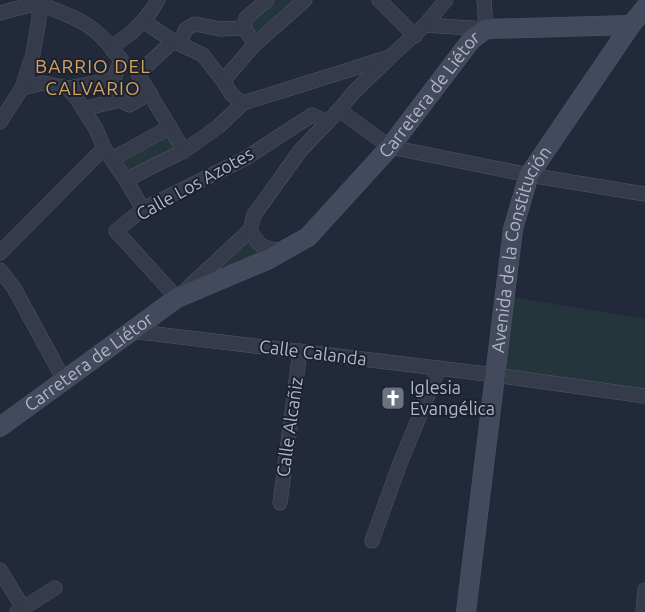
<svg xmlns="http://www.w3.org/2000/svg" width="645" height="612" viewBox="0 0 645 612" font-family="Ubuntu,sans-serif">
<style>
.green{fill:#24353b}
.lines{fill:none;stroke-linecap:round;stroke-linejoin:round}
.street-casing{stroke:#515665;stroke-width:15}
.secondary-casing{stroke:#515665;stroke-width:20}
.street{stroke:#363b4b;stroke-width:14}
.secondary{stroke:#444a5d;stroke-width:19}
.labels{text-anchor:middle;stroke-width:4;stroke-linejoin:round;paint-order:stroke}
.street-label{font-size:18px;fill:#b1b6c6;stroke:#1b212f}
.poi-label{font-size:18px;fill:#b1b6c6;stroke:#1b212f;text-anchor:start}
.neighbourhood-label{font-size:19px;letter-spacing:1px;fill:#d2a361;stroke:#1b212f}
</style>
<rect width="100%" height="100%" fill="#22293a"/>
<!-- green -->
<g class="green">
<polygon points="267,0 305,0 255,44 246,18"/>
<polygon points="170,127 184,151 126,180 112,159"/>
<polygon points="250,230 283,251 177,298"/>
<polygon points="505,296 645,319 645,396 495,375"/>
</g>
<g class="lines">
<!-- street casing -->
<g class="street-casing">
<g id="street">
<polyline points="158,0 151,11 143,21 173,41 203,55 223,81 232,95 243,103"/>
<polyline points="379,0 415,36"/>
<polyline points="446,0 425,25 486,29 484,0"/>
<path d="M38,3C69,16 95,22 114,52"/>
<polyline points="0,13 45,1"/>
<polyline points="173,41 138,74 184,151"/>
<polyline points="179,44 186,29 195,24 220,29 244,28"/>
<polyline points="255,44 244,28 246,18 267,0"/>
<polyline points="223,81 255,44 305,0"/>
<polyline points="22,88 43,83 68,88 77,99 96,129 104,148 126,180 143,209"/>
<polyline points="68,88 114,79"/>
<polyline points="120,100 114,79 121,59 114,52 117,43 131,33 143,21"/>
<polyline points="83,109 120,100 129,105 150,93"/>
<polyline points="339,110 390,147 529,175 645,194"/>
<polyline points="0,122 22,88 33,54 39,19 39,0"/>
<polyline points="112,159 170,127"/>
<polyline points="126,180 155,165 184,151 219,126 243,103 390,57 425,25"/>
<polyline points="250,230 177,298 116,231 143,209 246,158 312,115 328,122"/>
<path d="M283,251C263,248 260,248 250,230L254,215L300,151L339,110L354,92L388,59"/>
<polyline points="0,253 104,148"/>
<polyline points="0,270 14,288 64,380"/>
<polyline points="131,331 495,375 645,396"/>
<polyline points="280,503 300,351"/>
<polyline points="372,541 399,466 439,368"/>
<polyline points="0,570 23,608"/>
<polyline points="17,612 55,588"/>
<polyline points="643,612 645,590"/>
</g>
</g>
<!-- secondary casing -->
<g class="secondary-casing">
<g id="secondary">
<path id="s1" d="M0,427L177,298L267,260L308,237L390,147L472,39L486,29L631,25"/>
<path id="s2" d="M466,612L513,229L529,175L631,25L645,8"/>
</g>
</g>
<!-- street -->
<use href="#street" class="street"/>
<!-- secondary -->
<use href="#secondary" class="secondary"/>
</g>
<!-- icons -->
<defs>
<g id="church-square" transform="scale(1.25)"><rect x="-9" y="-9" width="18" height="18" rx="4" fill="#6b7280" stroke="#1b212f"/><path d="M-1.2-6h2.4v3.5h3.3v2.4h-3.3V6h-2.4V-.1h-3.3v-2.4h3.3Z" fill="#fff"/></g>
</defs>
<g fill-rule="evenodd">
<use href="#church-square" x="393" y="398"/>
</g>
<g class="labels">
<!-- street labels -->
<g class="street-label">
<text dy="6" stroke="none"><textPath href="#s1" startOffset="551">Carretera de Liétor</textPath></text>
<text transform="translate(195 184) rotate(-29)" y="6">Calle Los Azotes</text>
<text dy="6" stroke="none"><textPath href="#s2" startOffset="368">Avenida de la Constitución</textPath></text>
<text transform="translate(313 353) rotate(7)" y="6">Calle Calanda</text>
<text dy="6" stroke="none"><textPath href="#s1" startOffset="110">Carretera de Liétor</textPath></text>
<text transform="translate(290 427) rotate(-82)" y="6">Calle Alcañiz</text>
</g>
<!-- poi labels -->
<g class="poi-label">
<text x="410" y="394">Iglesia<tspan x="410" dy="21">Evangélica</tspan></text>
</g>
<!-- neighbourhood labels -->
<g class="neighbourhood-label">
<text x="93" y="73">BARRIO DEL<tspan x="93" dy="22">CALVARIO</tspan></text>
</g>
</g>
</svg>
